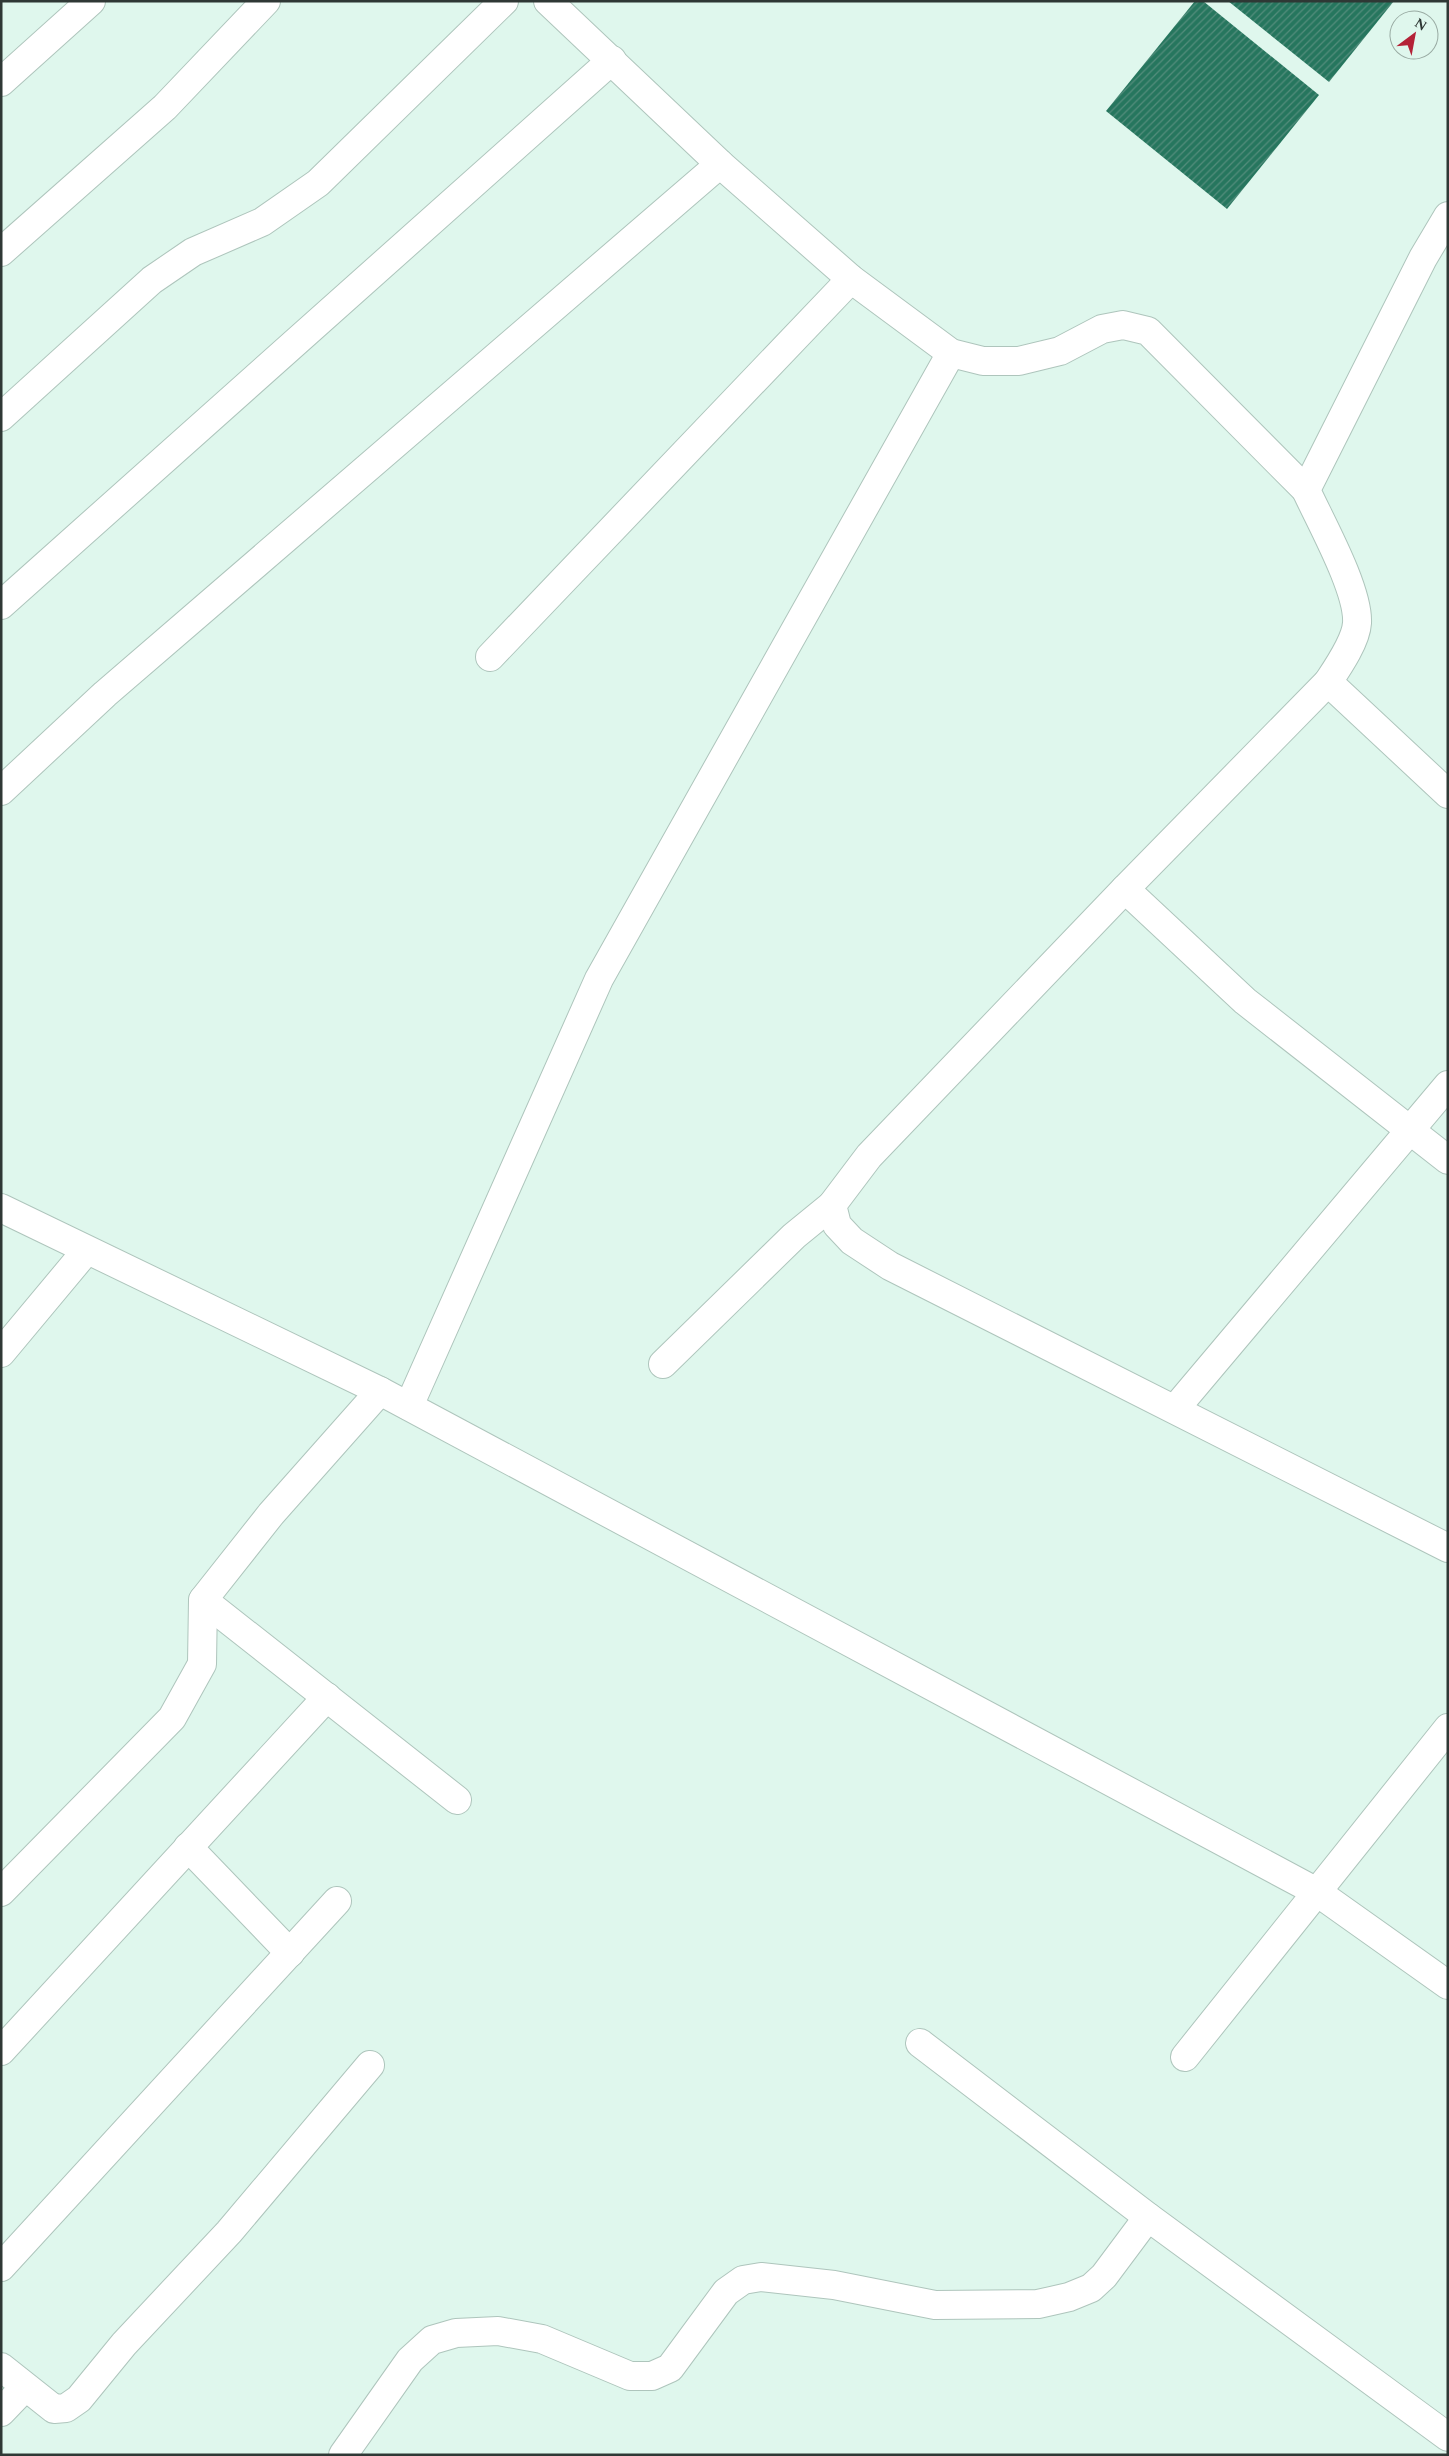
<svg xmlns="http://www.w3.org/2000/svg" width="1449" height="2456" viewBox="0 0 1449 2456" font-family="Spectral,serif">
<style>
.building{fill:url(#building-hatch)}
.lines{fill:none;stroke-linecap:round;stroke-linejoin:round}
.street-casing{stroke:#aec5bc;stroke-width:30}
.street{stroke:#fff;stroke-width:28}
</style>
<defs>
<pattern id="building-hatch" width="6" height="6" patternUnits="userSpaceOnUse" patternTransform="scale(1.25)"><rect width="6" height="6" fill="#26765e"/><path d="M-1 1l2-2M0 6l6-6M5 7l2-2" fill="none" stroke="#548d7c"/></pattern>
</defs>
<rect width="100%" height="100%" fill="#dff7ed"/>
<!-- building -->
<g class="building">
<polygon points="1195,1 1203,1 1319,95 1227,209 1106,111"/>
<polygon points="1228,1 1394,1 1329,82"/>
</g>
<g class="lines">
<!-- street casing -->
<g class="street-casing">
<g id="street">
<polyline points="548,1 720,164 851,279 951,353 983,361 1019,361 1060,351 1102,329 1123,325 1148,331 1306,490"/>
<polyline points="1,82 91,1"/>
<path d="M1448,216L1423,258L1306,490C1320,521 1359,590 1357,623C1356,641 1338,667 1328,682L1448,794"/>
<polyline points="1,252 165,107 266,1"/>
<polyline points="1,417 152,280 193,252 262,222 318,183 504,1"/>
<polyline points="1,605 612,60"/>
<polyline points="490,657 851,279"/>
<polyline points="1328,682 1125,889 869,1156 832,1205 837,1225 852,1241 890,1266 1448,1548"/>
<polyline points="1,791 105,694 720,164"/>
<polyline points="1125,889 1245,1001 1448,1160"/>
<polyline points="1,1208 380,1391 1317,1892 1448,1985"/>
<polyline points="1,1353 86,1251"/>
<polyline points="663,1364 794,1236 832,1205"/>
<polyline points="409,1406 599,979 951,353"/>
<polyline points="1175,1409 1448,1085"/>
<polyline points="203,1600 457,1800"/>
<polyline points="188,1847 290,1953"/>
<polyline points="1,1892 172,1718 202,1664 203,1600 271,1514 380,1391"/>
<polyline points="920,2043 1148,2217 1448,2437"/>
<polyline points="1,2051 327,1697"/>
<polyline points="1185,2057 1448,1728"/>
<polyline points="1,2267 337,1901"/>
<polyline points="1,2367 54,2409 66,2408 79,2399 124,2344 229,2232 370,2065"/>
<polyline points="1,2412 25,2387"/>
<polyline points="343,2455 410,2360 432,2340 456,2333 498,2331 542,2339 630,2376 652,2376 670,2368 726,2292 743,2280 761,2277 834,2285 935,2305 1038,2304 1069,2297 1091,2288 1104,2276 1148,2217"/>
</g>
</g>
<!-- street -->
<use href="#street" class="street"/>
</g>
<!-- border -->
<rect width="1449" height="2456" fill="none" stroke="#2f3835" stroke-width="5"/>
<!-- north arrow -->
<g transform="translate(1414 35) rotate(32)"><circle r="24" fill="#dff7ed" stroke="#99aba3"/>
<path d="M0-4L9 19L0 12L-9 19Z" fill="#b42237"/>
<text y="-8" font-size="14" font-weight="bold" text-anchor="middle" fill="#2f3835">N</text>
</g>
</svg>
